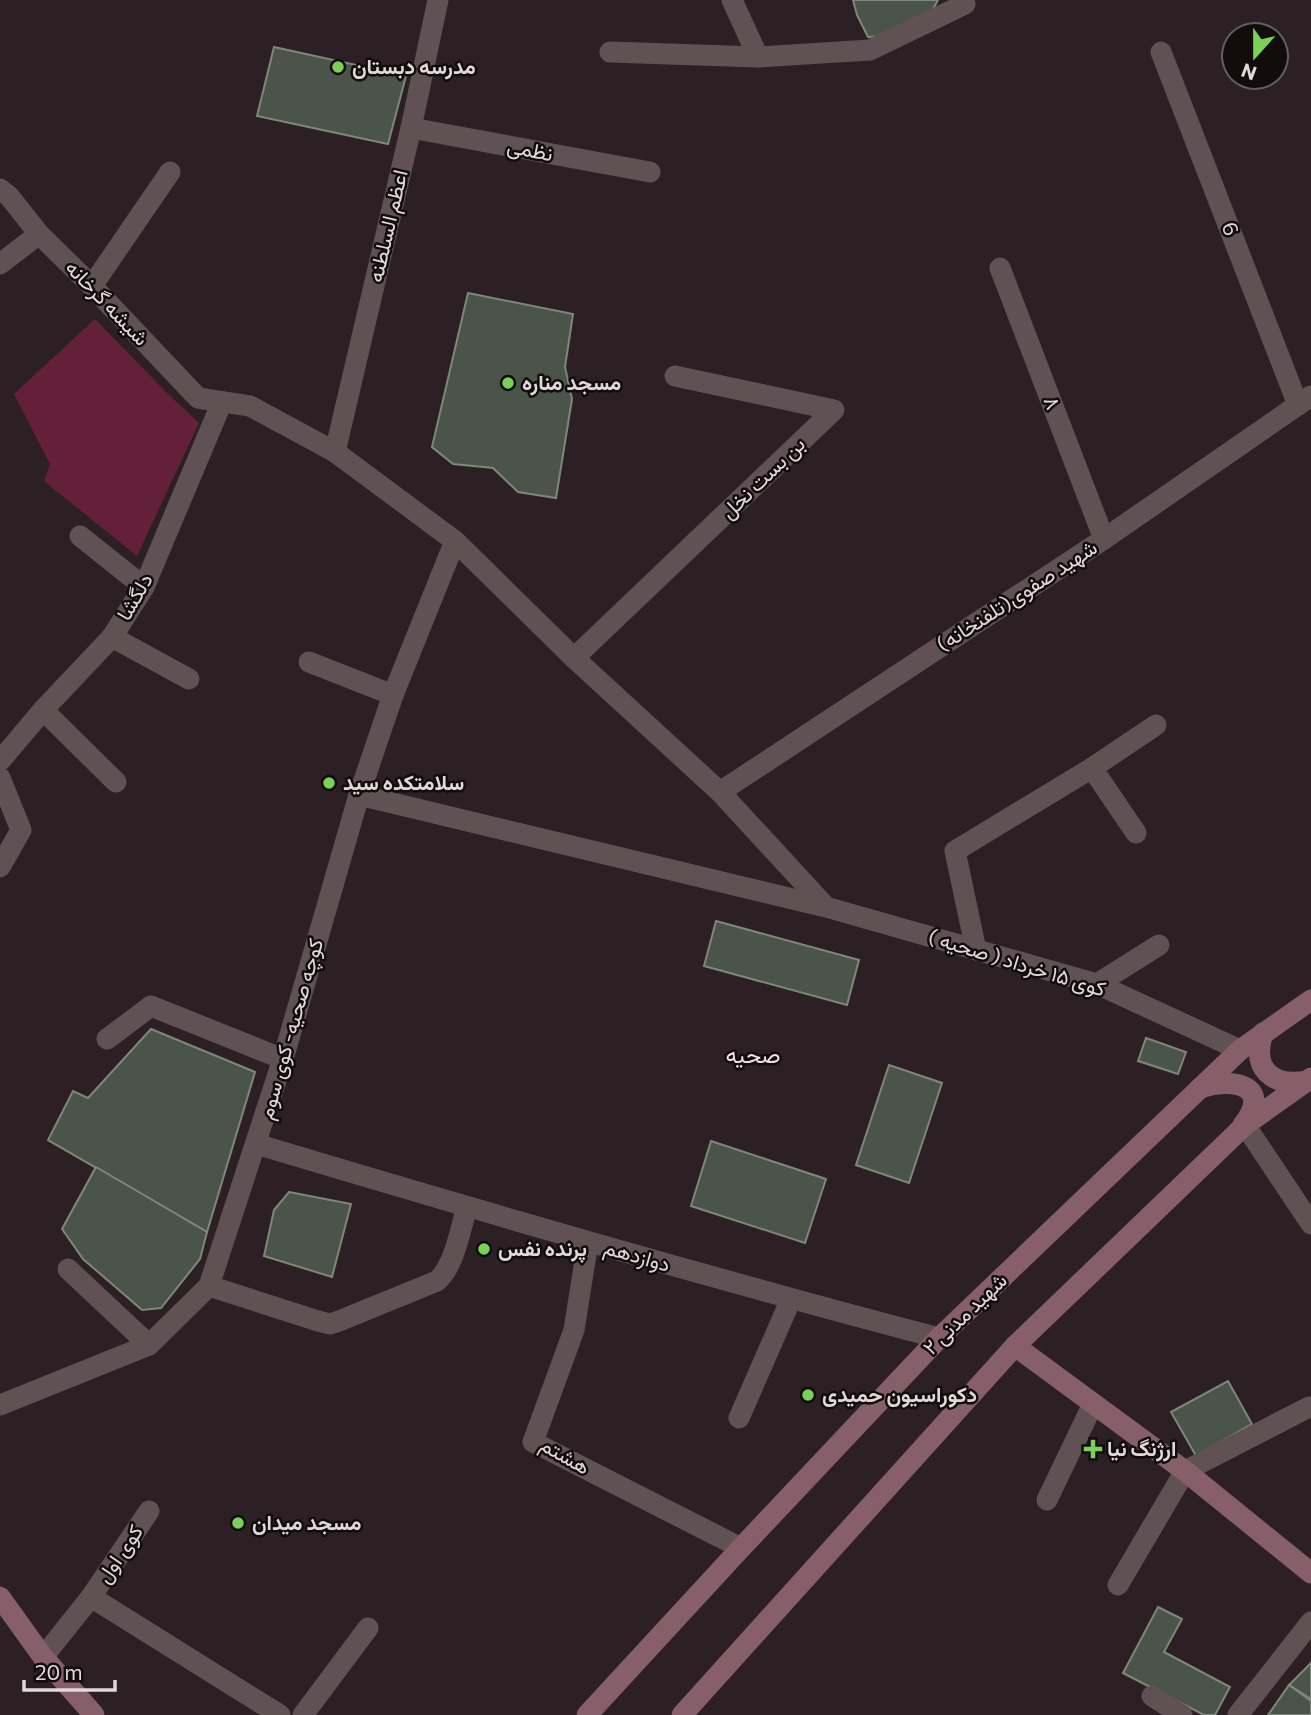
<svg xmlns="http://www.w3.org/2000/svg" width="1311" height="1715" viewBox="0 0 1311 1715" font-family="Commissioner,Vazirmatn,sans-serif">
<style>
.green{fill:#652039}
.building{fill:#4b5449;stroke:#7e877b;stroke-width:2}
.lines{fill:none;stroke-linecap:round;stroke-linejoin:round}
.street{stroke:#605155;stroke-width:21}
.secondary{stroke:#865f6b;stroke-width:21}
.poi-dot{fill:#79d158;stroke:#120c0d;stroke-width:2.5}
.labels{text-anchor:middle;stroke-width:5;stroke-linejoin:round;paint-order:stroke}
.poi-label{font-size:21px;font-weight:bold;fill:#e1d8da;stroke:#120c0d;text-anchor:start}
.street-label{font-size:21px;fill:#e1d8da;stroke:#120c0d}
.neighbourhood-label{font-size:23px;fill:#f0dee2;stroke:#120c0d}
</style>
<rect width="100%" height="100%" fill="#2d2024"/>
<!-- green -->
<polygon class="green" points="95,319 166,392 199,423 137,556 44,481 50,464 14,394"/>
<!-- building -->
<g class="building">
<polygon points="853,0 938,0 932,11 887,36 868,37 857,15"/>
<polygon points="274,47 406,76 388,144 257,116"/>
<polygon points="468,293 573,314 565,367 572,399 556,498 518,492 493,468 453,464 432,447"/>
<polygon points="716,921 859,960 847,1005 704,966"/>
<polygon points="151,1029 255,1072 207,1232 48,1140 73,1091 88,1098"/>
<polygon points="1146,1038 1186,1052 1178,1074 1138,1061"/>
<polygon points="889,1065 942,1083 909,1183 856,1165"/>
<polygon points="711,1141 826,1179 805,1243 691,1206"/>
<polygon points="96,1167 207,1232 200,1259 161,1308 142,1310 83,1259 62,1229"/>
<polygon points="289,1192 351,1204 332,1277 264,1256 274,1210"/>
<polygon points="1228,1381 1252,1424 1196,1456 1171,1412"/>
<polygon points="1158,1607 1182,1619 1164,1652 1230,1687 1215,1715 1204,1715 1123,1673"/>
<polygon points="1311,1663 1311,1699 1289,1685"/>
<polygon points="1289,1685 1311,1701 1311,1715 1268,1715"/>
</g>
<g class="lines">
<!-- street -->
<g class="street">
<polyline points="732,0 758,57 870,50 965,4 963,0"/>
<polyline points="610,52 758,57"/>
<polyline points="1161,52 1298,405"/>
<polyline points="411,128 650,172"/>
<polyline points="0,189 9,196 39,234 92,286 198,398 250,406 335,452 455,541 574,658 720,792 826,907"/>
<polyline points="0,264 39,234"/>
<polyline points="1000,268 1104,539"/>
<polyline points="92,286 170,172"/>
<polyline points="335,452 411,128 438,0"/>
<polyline points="80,536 144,587"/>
<polyline points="112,637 189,679"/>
<polyline points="574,658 834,410 675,376"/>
<polyline points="309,662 393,695"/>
<polyline points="43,710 116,782"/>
<polyline points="0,761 43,710 112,637 144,587 222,402"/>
<polyline points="1092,768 1136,833"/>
<polyline points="0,778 21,830 0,867"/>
<polyline points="720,792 1104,539 1311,396"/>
<polyline points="359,795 826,907 1097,984 1240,1050"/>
<polyline points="976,950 955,851 1092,768 1156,725"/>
<polyline points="1097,984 1159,945"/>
<polyline points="107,1039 151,1006 283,1059"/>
<polyline points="1245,1125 1311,1224"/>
<path d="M256,1144C483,1212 710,1278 939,1338"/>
<polyline points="588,1242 574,1330 533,1442 741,1548"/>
<polyline points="68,1269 149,1345"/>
<path d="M209,1286L318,1321L330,1324L339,1321L437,1281C455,1265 460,1230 467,1207"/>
<polyline points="0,1405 149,1345 209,1286 283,1059 359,795 393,695 455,541"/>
<polyline points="739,1418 791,1299"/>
<polyline points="1047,1500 1093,1404"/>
<polyline points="1118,1585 1185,1471 1309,1407"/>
<polyline points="91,1597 280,1715"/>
<polyline points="43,1657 91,1597 149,1511"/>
<polyline points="1152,1696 1182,1715"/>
<polyline points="303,1715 368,1628"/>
<polyline points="1238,1715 1311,1622"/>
</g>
<!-- secondary -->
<g class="secondary">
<path d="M1263,1033C1251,1069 1272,1087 1307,1081"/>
<path d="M1200,1088C1232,1077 1274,1085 1243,1125"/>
<polyline points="1015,1346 1185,1471 1311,1573"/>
<polyline points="0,1597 43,1657 94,1715"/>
<polyline points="587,1715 741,1548 939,1338 1240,1050 1311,1000"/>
<polyline points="682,1715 1015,1346 1245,1125 1311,1078"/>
</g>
</g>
<!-- markers -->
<g class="poi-dot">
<circle cx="338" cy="67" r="7"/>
<circle cx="508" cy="383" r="7"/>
<circle cx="329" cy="783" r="7"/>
<circle cx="484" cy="1249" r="7"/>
<circle cx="808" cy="1395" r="7"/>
<path d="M1089.5 1438.5h7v7h7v7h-7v7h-7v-7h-7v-7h7z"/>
<circle cx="238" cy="1523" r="7"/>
</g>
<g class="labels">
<!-- poi labels -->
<g class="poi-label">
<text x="352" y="74">مدرسه دبستان</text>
<text x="522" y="390">مسجد مناره</text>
<text x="343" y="790">سلامتکده سید</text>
<text x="498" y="1256">پرنده نفس</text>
<text x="822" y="1402">دکوراسیون حمیدی</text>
<text x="1107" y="1456">ارژنگ نیا</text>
<text x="252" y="1530">مسجد میدان</text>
</g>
<!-- street labels -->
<g class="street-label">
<text transform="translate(530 150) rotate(11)" y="7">نظمی</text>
<text transform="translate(388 226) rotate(-77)" y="7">اعظم السلطنه</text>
<text transform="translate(1230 229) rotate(69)" y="7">6</text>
<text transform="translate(107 303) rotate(46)" y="7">شیشه گرخانه</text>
<text transform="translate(1052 403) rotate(69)" y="7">۸</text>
<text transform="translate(763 478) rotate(-44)" y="7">بن بست نخل</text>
<text transform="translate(1017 596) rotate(-33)" y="7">شهید صفوی(تلفنخانه)</text>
<text transform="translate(135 597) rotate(-60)" y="7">دلگشا</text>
<text transform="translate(1017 963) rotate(17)" y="7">کوی ۱۵ خرداد ( صحیه )</text>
<text transform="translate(291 1029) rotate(-74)" y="7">کوچه صحیه- کوی سوم</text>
<text transform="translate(637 1256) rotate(16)" y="7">دوازدهم</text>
<text transform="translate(965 1314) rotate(-44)" y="7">شهید مدنی ۲</text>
<text transform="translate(565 1456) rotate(30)" y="7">هشتم</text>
<text transform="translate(120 1554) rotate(-56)" y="7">کوی اول</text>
</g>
<!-- neighbourhood labels -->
<g class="neighbourhood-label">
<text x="753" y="1063">صحیه</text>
</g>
</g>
<!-- north arrow -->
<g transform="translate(1255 56) rotate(201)"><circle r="33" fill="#120c0d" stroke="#655e5f" stroke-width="2"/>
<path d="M0-5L12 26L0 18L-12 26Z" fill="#79d158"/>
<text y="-10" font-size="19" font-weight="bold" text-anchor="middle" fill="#e1d8da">N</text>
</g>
<!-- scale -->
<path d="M24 1680v10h91v-10" fill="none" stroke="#e1d8da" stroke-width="3.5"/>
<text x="35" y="1680" font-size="21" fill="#e1d8da" stroke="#120c0d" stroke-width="5" paint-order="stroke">20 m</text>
</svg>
